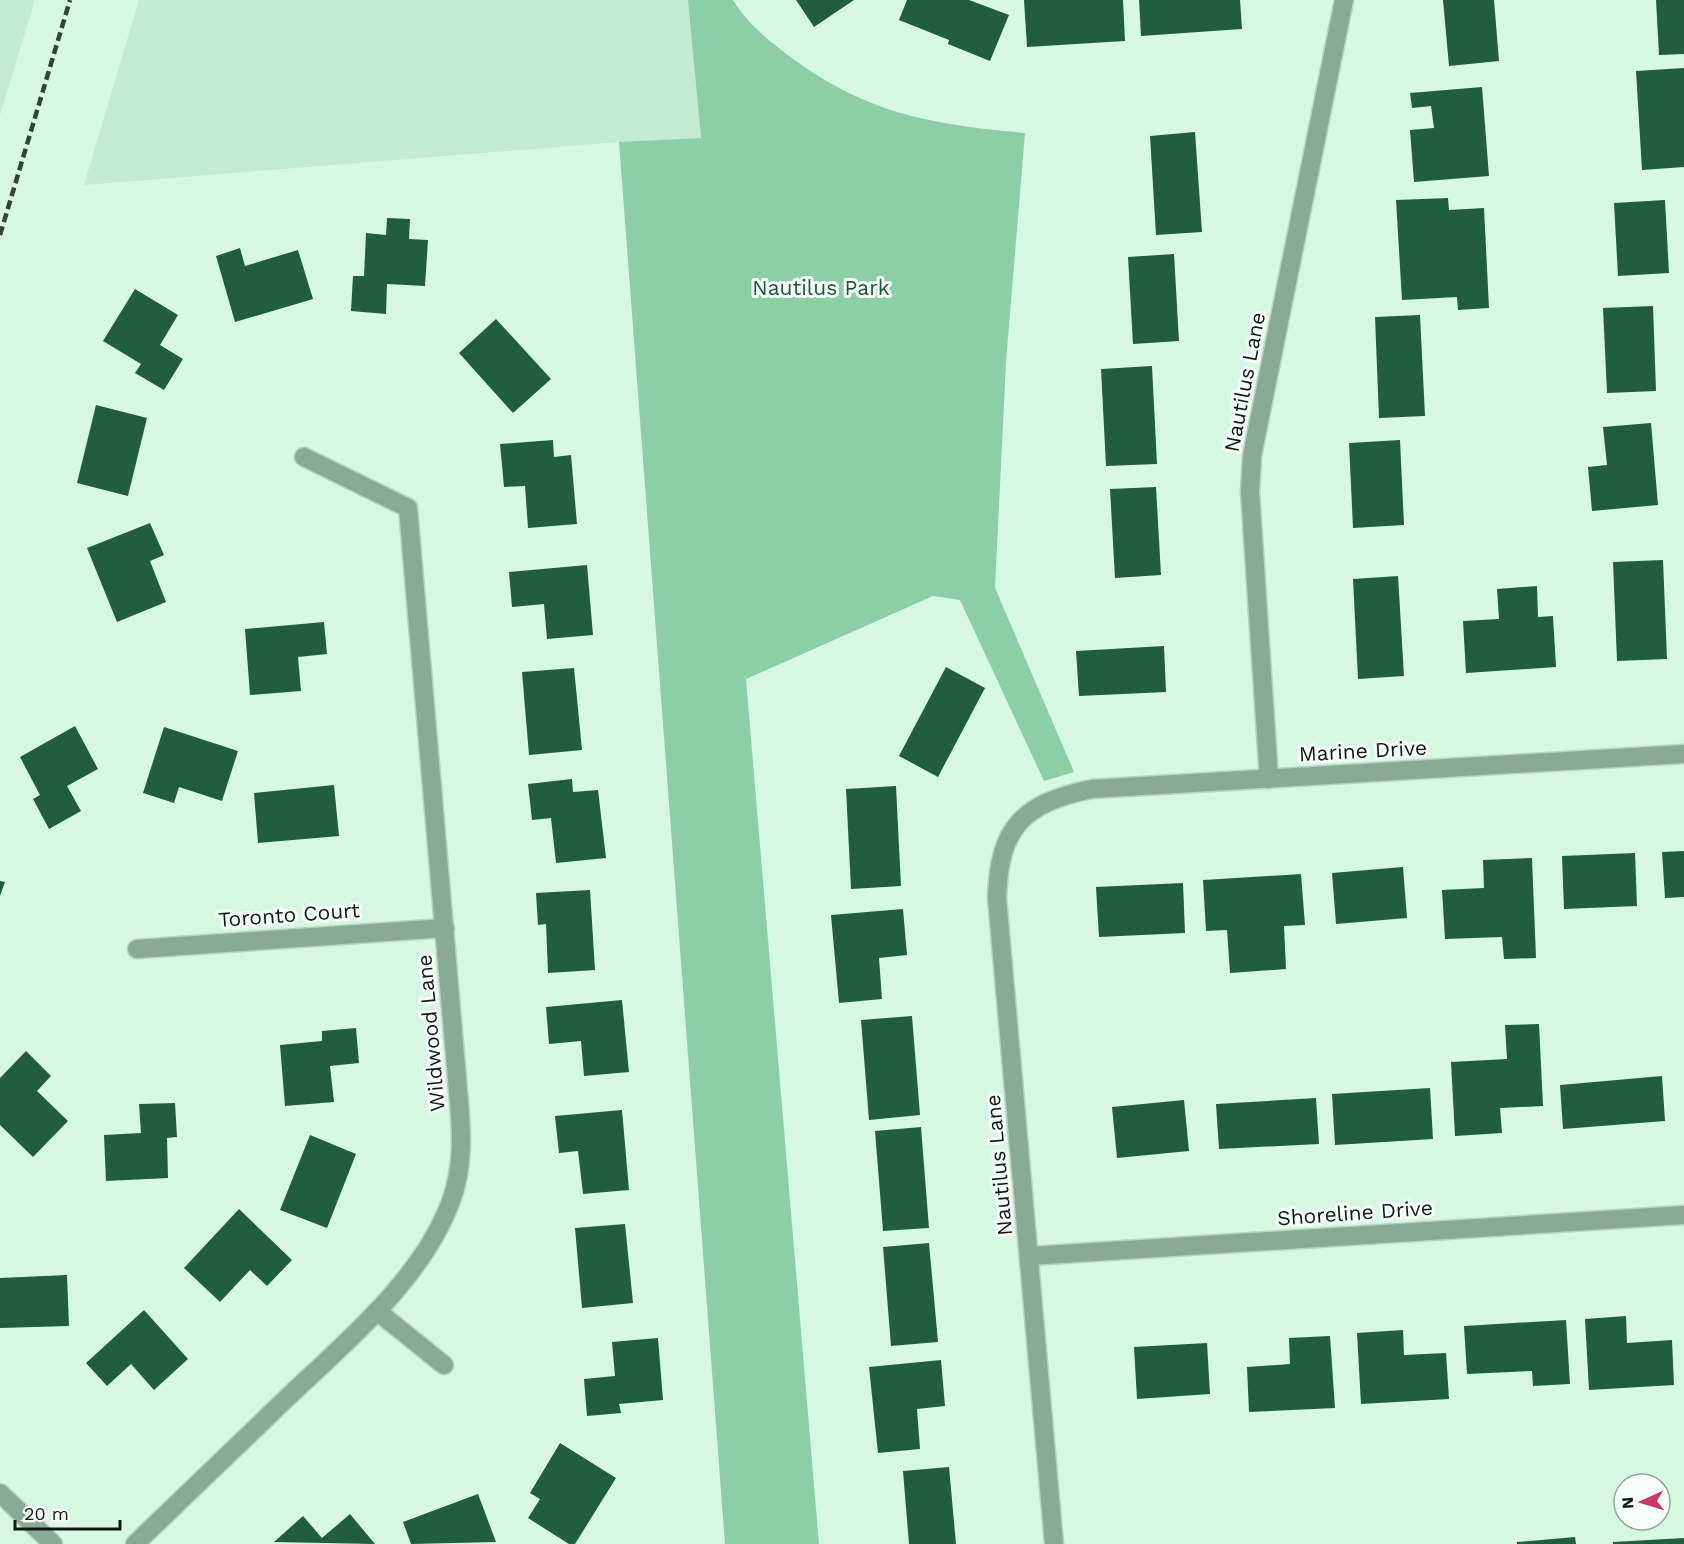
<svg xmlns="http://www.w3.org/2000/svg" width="1684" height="1544" viewBox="0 0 1684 1544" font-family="'Work Sans',sans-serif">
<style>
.built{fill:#c2ebd1}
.green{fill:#8ccfa7}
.building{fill:#205e3e}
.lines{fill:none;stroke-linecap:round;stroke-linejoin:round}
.minor-casing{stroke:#b6d4c1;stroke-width:21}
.minor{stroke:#89aa96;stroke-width:18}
.rail{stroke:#33433a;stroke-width:4.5;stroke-dasharray:9 4.5;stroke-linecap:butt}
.labels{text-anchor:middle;stroke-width:6;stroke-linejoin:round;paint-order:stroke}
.park-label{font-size:21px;fill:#1a5637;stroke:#f7fdf9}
.street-label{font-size:21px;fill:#0d1912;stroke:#f7fdf9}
</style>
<rect width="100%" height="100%" fill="#d6f8e2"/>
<!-- built -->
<g class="built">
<polygon points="0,0 35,0 0,115"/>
<polygon points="139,0 688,0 701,138 619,142 84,185"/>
</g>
<!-- green -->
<path class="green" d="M688,0H733C747,23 770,42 792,58C870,115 931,124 1025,133L1006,362L995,588L1074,772L1044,781L960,600L933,596L746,679L819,1544H725L619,142L701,138Z"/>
<!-- building -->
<g class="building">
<polygon points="796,0 854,0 814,27"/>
<polygon points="907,0 969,0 1009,15 990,61 948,44 949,40 899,20"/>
<polygon points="1024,0 1123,0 1125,41 1027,47"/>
<polygon points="1139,0 1240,0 1242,29 1141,36"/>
<polygon points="1443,0 1494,0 1499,61 1449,66"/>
<polygon points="1656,0 1684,0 1684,54 1659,55"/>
<polygon points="1684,68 1684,167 1642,170 1636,71"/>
<polygon points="1482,87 1489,176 1414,182 1410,130 1434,128 1431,106 1412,108 1410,93"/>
<polygon points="1195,132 1202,232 1156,235 1150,136"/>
<polygon points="1448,198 1449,210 1484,208 1489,308 1458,310 1457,297 1402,300 1396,200"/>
<polygon points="1665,200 1669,273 1618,276 1614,203"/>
<polygon points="387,218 410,219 409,239 428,240 425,286 387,284 386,314 351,311 353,276 364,276 366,233 386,235"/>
<polygon points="240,248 245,266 298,250 313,299 235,322 216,256"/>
<polygon points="1174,254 1179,341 1133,344 1128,257"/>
<polygon points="135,289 178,315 160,345 183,359 164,390 135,373 141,364 103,341"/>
<polygon points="1653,306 1656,391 1607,393 1603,308"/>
<polygon points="1420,315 1425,416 1379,418 1375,317"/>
<polygon points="496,319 551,379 513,413 459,353"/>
<polygon points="1152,366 1157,464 1106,466 1101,369"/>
<polygon points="96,405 147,418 128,496 77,483"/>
<polygon points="1651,423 1658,505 1592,511 1588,467 1607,465 1603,427"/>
<polygon points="553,440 554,457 571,455 577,524 528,528 525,486 504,487 500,444"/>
<polygon points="1400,440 1404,525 1353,528 1349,443"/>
<polygon points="1156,487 1161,575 1115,578 1110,489"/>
<polygon points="150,523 164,555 150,561 166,602 117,622 87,548"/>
<polygon points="1663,560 1667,659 1617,661 1613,562"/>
<polygon points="587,565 593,635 547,639 544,604 512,607 509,572"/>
<polygon points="1398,576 1404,676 1358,679 1353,579"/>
<polygon points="1537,586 1538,617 1553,616 1556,667 1466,673 1463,621 1499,619 1497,589"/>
<polygon points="324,622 327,654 298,657 301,691 250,695 245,629"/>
<polygon points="1164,646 1166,692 1079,696 1076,651"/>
<polygon points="946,667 985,688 938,777 899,756"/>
<polygon points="574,668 582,750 529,755 522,672"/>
<polygon points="75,726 98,769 67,786 81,811 49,829 33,799 40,795 20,757"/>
<polygon points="164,727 238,751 222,801 179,787 174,803 143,793"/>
<polygon points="572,779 573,792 598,790 606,858 556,863 551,818 532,820 528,784"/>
<polygon points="334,785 339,836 258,843 254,793"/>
<polygon points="896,786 901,886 851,889 846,789"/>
<polygon points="1684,851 1684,897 1665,898 1662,852"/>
<polygon points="1635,853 1637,906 1564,909 1562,856"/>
<polygon points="1532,858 1536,958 1504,959 1502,937 1445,939 1442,890 1484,888 1483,860"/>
<polygon points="1403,867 1407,918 1336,924 1332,873"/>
<polygon points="1301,874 1305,925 1284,926 1286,969 1230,973 1227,930 1206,931 1203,880"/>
<polygon points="0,881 5,882 0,896"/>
<polygon points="1183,883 1185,933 1099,937 1096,887"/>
<polygon points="590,890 595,970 548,973 546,924 538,925 536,893"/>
<polygon points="903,909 907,955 879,958 882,999 839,1003 831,915"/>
<polygon points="622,1000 629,1072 584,1076 581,1041 549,1044 546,1007"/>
<polygon points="912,1016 920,1115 869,1120 861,1020"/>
<polygon points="1539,1024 1543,1106 1500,1108 1502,1133 1455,1136 1451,1062 1507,1059 1505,1025"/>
<polygon points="356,1028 359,1063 330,1066 334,1102 285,1106 280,1045 322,1041 322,1031"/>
<polygon points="26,1051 51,1076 37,1091 68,1121 33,1157 0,1125 0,1078"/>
<polygon points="1662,1076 1665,1121 1563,1129 1560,1085"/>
<polygon points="1430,1088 1433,1139 1335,1145 1332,1094"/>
<polygon points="1316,1098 1319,1144 1219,1149 1216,1104"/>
<polygon points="1184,1100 1189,1151 1117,1158 1112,1107"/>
<polygon points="175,1103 177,1137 167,1138 168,1178 106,1181 104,1135 141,1133 139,1104"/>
<polygon points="622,1110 629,1190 583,1194 578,1151 559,1153 555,1116"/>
<polygon points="921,1127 929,1228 883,1231 875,1131"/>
<polygon points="310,1135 356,1154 327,1228 280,1210"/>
<polygon points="239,1209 292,1260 267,1286 250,1270 220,1302 184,1268"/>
<polygon points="625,1224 633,1303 582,1308 575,1228"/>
<polygon points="929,1243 938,1342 891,1346 883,1247"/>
<polygon points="67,1275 69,1326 0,1328 0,1278"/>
<polygon points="144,1310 188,1359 154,1390 131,1364 107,1386 86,1363"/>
<polygon points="1626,1316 1627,1343 1672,1340 1674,1385 1589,1390 1585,1319"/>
<polygon points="1566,1320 1570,1384 1533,1386 1532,1371 1467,1374 1464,1326"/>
<polygon points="1403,1330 1404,1355 1446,1353 1449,1399 1361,1404 1357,1333"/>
<polygon points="1330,1336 1335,1408 1249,1412 1247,1367 1290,1364 1289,1338"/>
<polygon points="658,1338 663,1400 619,1404 621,1413 587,1416 584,1379 615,1376 612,1342"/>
<polygon points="1207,1343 1210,1394 1137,1399 1134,1347"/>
<polygon points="941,1360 945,1406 917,1409 920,1449 878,1453 869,1367"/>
<polygon points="560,1443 616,1478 575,1544 569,1544 528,1518 540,1499 530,1493"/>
<polygon points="949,1467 956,1544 909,1544 903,1471"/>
<polygon points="478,1494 496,1542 411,1544 403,1522"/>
<polygon points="350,1514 375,1544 274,1542 303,1516 322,1538"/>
<polygon points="1575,1537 1576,1544 1517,1544 1517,1542"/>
<polygon points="1684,1538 1684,1544 1613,1544 1613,1542"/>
</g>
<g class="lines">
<!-- minor casing -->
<g class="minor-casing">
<g id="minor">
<polyline points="1269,779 1250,492 1252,456 1344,0"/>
<polyline points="137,949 445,928"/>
<polyline points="1030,1256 1684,1215"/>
<polyline points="377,1311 444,1365"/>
<polyline points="0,1493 53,1544"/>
<path d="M135,1544C186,1495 238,1445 289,1396C347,1341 423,1278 451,1201C463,1168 462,1137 459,1102L408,508L304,457"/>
<path d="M1054,1544L997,898C999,827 1023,803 1092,789L1684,754"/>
</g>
</g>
<!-- minor -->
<use href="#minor" class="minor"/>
<!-- rail -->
<polyline class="rail" points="0,235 70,0"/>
</g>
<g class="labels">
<!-- park labels -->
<g class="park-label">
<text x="821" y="295">Nautilus Park</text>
</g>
<!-- street labels -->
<g class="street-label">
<text transform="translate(1245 382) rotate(-79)" y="7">Nautilus Lane</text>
<text transform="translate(1363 751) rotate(-3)" y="7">Marine Drive</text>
<text transform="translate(289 915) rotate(-4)" y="7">Toronto Court</text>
<text transform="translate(431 1033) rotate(-95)" y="7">Wildwood Lane</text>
<text transform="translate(999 1165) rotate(-95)" y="7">Nautilus Lane</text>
<text transform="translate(1355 1213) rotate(-4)" y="7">Shoreline Drive</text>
</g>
</g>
<!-- north arrow -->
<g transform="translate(1642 1502) rotate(266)"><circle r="28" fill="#f7fdf9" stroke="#99a29d" stroke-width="1.5"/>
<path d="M0-4.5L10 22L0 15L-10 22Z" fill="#c83a64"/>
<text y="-9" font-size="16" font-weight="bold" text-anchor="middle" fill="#0d1912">N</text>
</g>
<!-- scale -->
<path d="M15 1520v9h105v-9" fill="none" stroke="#0d1912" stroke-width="3"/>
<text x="24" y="1520" font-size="18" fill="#0d1912" stroke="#f7fdf9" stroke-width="4.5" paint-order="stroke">20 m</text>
</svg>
